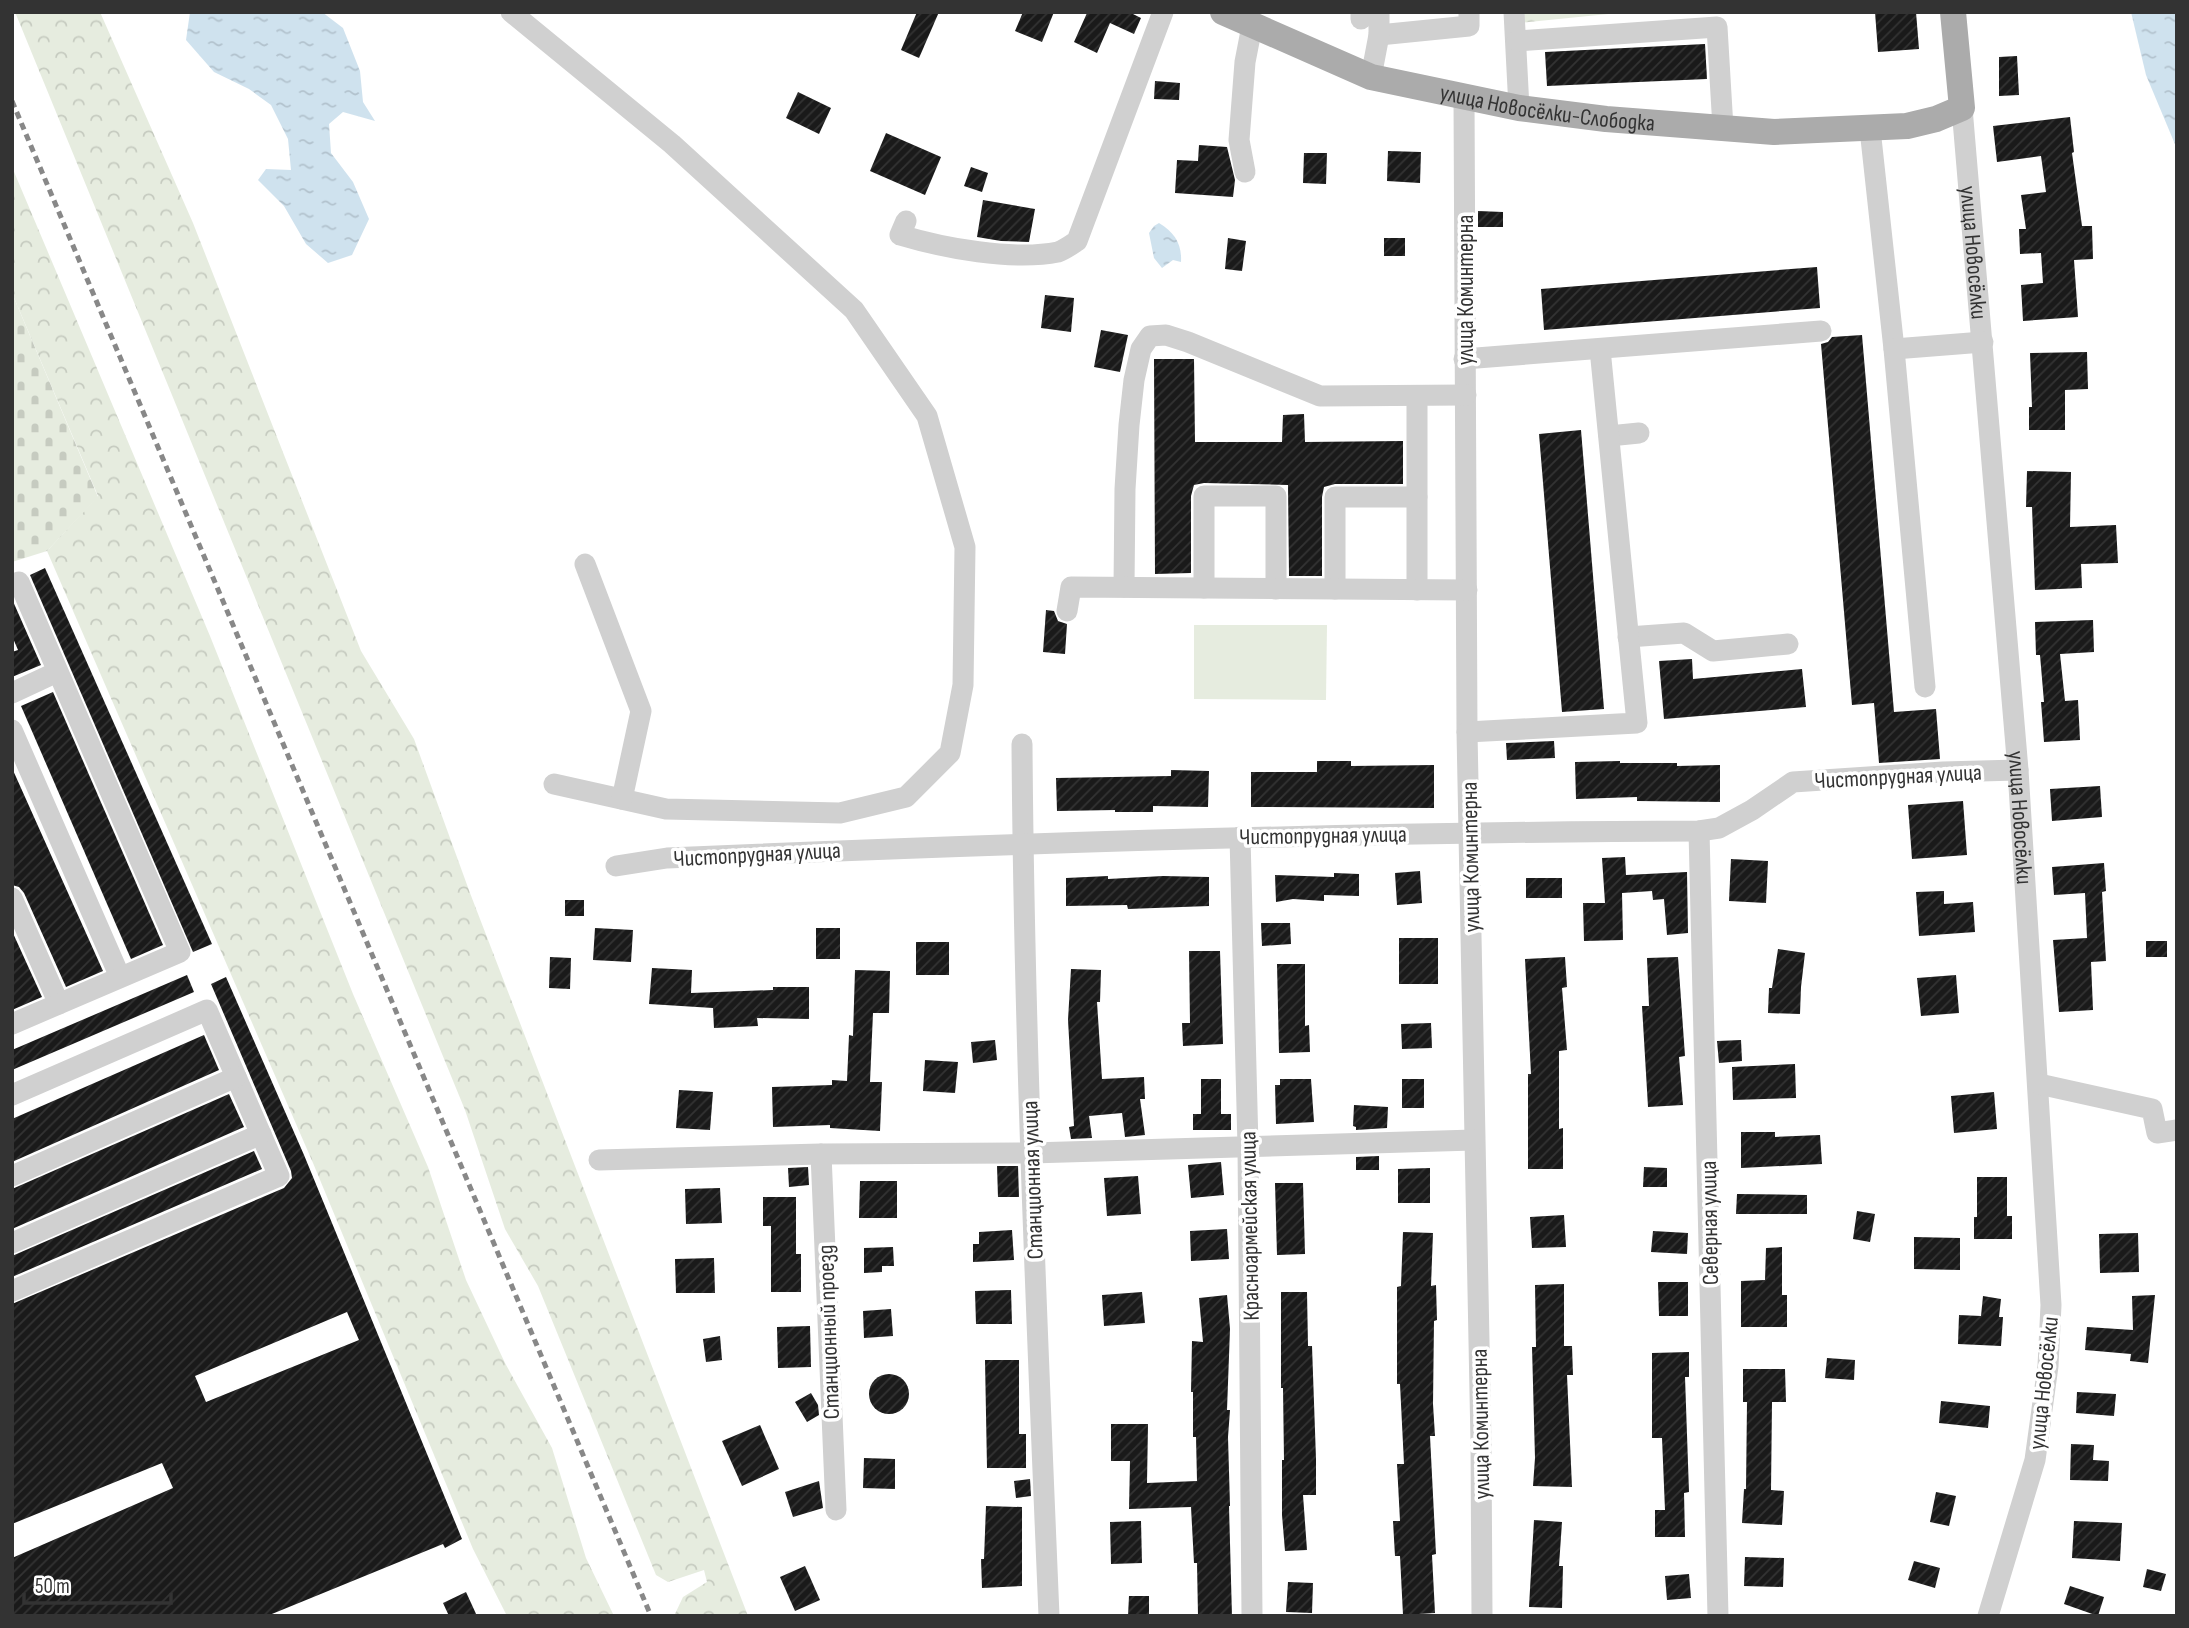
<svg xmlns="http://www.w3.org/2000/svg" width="2189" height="1628" viewBox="0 0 2189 1628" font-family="'Sofia Sans Condensed',sans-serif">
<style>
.forest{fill:url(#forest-crowns)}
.cemetery{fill:url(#cemetery-stones)}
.park{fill:#e6ecdf}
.water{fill:url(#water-ripples)}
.building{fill:url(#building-hatch);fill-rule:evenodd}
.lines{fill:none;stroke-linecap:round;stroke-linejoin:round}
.minor{stroke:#d0d0d0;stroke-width:21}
.major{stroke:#ababab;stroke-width:26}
.rail{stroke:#888;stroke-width:5;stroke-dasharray:7 5;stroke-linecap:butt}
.labels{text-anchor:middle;stroke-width:7;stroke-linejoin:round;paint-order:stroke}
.street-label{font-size:23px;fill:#333;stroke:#fff}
</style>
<defs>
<pattern id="forest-crowns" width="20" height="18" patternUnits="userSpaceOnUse" patternTransform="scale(1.75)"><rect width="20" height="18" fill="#e6ecdf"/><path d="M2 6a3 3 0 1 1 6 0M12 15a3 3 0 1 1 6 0" fill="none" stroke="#c6cbc0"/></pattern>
<pattern id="cemetery-stones" width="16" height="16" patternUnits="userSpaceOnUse" patternTransform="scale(1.75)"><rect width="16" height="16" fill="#e6ecdf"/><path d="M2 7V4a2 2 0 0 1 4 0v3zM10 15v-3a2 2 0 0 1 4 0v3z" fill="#c6cbc0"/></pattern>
<pattern id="water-ripples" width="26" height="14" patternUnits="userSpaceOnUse" patternTransform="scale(1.75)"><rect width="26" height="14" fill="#cfe2ee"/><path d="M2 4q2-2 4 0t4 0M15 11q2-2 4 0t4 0" fill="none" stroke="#b2c2cd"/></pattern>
<pattern id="building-hatch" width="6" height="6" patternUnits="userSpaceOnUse" patternTransform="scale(1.75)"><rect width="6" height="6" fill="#1a1a1a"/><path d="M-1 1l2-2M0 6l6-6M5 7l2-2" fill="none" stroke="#333"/></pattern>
</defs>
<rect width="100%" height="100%" fill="#fff"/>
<!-- forest -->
<g class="forest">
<polygon points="15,12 100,12 193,223 361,651 414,739 470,893 748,1616 674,1616 683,1597 707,1582 704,1570 668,1582 656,1575 538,1286 505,1229 465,1110"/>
<polygon points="1519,12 1628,12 1520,23"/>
<polygon points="12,167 210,636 353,994 428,1167 466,1280 505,1363 552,1448 586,1558 614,1616 507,1616 473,1549 313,1163 47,551 98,496 12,293"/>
</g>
<!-- cemetery -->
<polygon class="cemetery" points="12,293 98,497 47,551 12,562"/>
<!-- park -->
<polygon class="park" points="1194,625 1327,625 1326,700 1194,699"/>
<!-- water -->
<g class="water">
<polygon points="190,12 322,12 343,28 360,71 363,102 375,121 343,112 329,124 331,153 353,182 369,219 352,255 328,263 306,244 284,206 258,180 266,169 291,170 288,139 271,105 249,89 214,72 186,40"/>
<polygon points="2131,12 2177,12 2177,149 2146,75"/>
<path d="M1159,223C1175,233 1182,244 1181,262L1173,260L1162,268L1154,258L1149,233L1154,226Z"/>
</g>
<!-- building -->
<g class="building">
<polygon points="917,12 939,12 919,58 901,50"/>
<polygon points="1023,12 1054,12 1042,42 1015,31"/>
<polygon points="1085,12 1129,12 1141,18 1134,34 1110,23 1097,53 1074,42 1087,13"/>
<polygon points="1875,12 1916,12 1919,49 1878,52"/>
<polygon points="1705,44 1707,79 1547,86 1545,52"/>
<polygon points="2017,56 2019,95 1999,96 1999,57"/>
<polygon points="1155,81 1180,83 1179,100 1154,99"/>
<polygon points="798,92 831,108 819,134 786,118"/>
<polygon points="2070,117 2074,152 2072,153 2082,226 2092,226 2093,259 2074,260 2078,317 2023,321 2021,285 2043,283 2041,253 2020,254 2019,229 2026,229 2021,195 2046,192 2041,156 1997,162 1993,126"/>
<polygon points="886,133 941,157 925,195 870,171"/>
<polygon points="1199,145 1227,147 1235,180 1233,197 1175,193 1177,160 1198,161"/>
<polygon points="1388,151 1421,152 1420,183 1387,181"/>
<polygon points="1304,153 1327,153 1326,184 1303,183"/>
<polygon points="971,167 988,173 982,192 964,186"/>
<polygon points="983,200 1035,209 1029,242 1001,241 977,237"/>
<polygon points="1478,211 1503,212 1503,227 1478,227"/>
<polygon points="1228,238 1246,241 1242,271 1225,269"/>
<rect x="1384" y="238" width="21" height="18"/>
<polygon points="1817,267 1820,308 1544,330 1541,289"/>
<polygon points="1045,295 1074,298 1071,332 1041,328"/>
<polygon points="1101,330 1128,335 1120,372 1094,367"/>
<polygon points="1862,335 1894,712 1936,709 1940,759 1879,763 1874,703 1852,705 1821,344 1828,342 1832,337"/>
<polygon points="2087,352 2088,389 2065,390 2065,430 2029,430 2029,407 2032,407 2030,353"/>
<polygon points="1154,359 1194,359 1195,442 1282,442 1283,415 1304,414 1305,442 1403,441 1403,484 1335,484 1324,487 1322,497 1322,576 1289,576 1288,485 1204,483 1194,485 1191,496 1191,573 1155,574"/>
<polygon points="1581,430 1604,709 1562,712 1539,434"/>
<polygon points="2027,471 2071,472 2070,527 2116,525 2118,563 2081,564 2082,588 2035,590 2032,507 2026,507"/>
<polygon points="45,568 212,944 193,952 30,575"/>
<polygon points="12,599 41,665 12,677 12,652 18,650 12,636"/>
<polygon points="1046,610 1054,611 1058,621 1067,624 1065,654 1043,652"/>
<polygon points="2093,620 2094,652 2060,654 2065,701 2078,700 2080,740 2044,742 2041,702 2044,702 2040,655 2036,655 2035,622"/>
<polygon points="1692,659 1693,679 1802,669 1806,707 1664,719 1659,661"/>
<polygon points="53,692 163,945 131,959 21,706"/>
<polygon points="1554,741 1555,758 1507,760 1506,743"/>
<polygon points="1317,761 1351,761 1351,766 1434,765 1434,808 1251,807 1251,772 1317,772"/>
<polygon points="1620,761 1620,763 1677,763 1677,766 1720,765 1720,802 1637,801 1637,797 1576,799 1575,762"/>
<polygon points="12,768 103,971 66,987 24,893 19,887 12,885"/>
<polygon points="1171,770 1209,771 1208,807 1153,806 1153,812 1115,812 1115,810 1057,811 1056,778 1171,776"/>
<polygon points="2100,786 2102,817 2052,821 2050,789"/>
<polygon points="1963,801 1967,855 1912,859 1908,805"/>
<polygon points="1625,857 1626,875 1687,872 1688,933 1667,935 1664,899 1653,900 1652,891 1622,893 1623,940 1584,941 1583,903 1605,903 1602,858"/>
<polygon points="1731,859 1768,861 1766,903 1729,901"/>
<polygon points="2104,863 2106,891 2102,892 2106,961 2091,962 2093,1010 2059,1012 2053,940 2087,938 2085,893 2054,895 2052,867"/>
<polygon points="1420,871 1422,903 1397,905 1395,873"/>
<polygon points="1334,873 1359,874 1359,896 1324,895 1324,901 1293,899 1276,902 1275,875 1334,877"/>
<polygon points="1108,876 1108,879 1163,876 1209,877 1209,906 1128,909 1127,905 1066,906 1066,878"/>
<rect x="1526" y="878" width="36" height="20"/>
<polygon points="1944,891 1944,904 1973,902 1975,932 1919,936 1916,892"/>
<rect x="565" y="900" width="19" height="16"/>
<polygon points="1261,923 1290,923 1291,944 1262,946"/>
<polygon points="595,928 633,930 631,962 593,960"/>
<rect x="816" y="928" width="24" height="31"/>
<polygon points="12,931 42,997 12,1010"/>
<rect x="1399" y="938" width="39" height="46"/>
<rect x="2146" y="941" width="21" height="16"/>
<rect x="916" y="942" width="33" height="33"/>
<polygon points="1778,949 1805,953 1801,987 1800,1014 1768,1013 1769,988 1772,988"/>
<polygon points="1189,951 1220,951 1223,1044 1183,1046 1182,1023 1190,1023"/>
<polygon points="550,957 571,958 570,989 549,988"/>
<polygon points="1565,957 1567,987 1562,988 1567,1050 1559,1051 1559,1129 1563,1128 1563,1169 1528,1169 1528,1074 1531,1074 1525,959"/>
<polygon points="1678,957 1685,1056 1679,1057 1683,1105 1648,1107 1642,1006 1649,1006 1647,958"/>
<polygon points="1277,964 1305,964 1305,1026 1309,1025 1310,1052 1279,1053"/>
<polygon points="652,968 692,970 691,993 773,990 773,987 809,987 809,1019 757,1018 758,1026 714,1028 713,1008 649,1004"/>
<polygon points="1071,969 1101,970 1100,1002 1097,1002 1102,1079 1144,1077 1145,1099 1140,1099 1145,1135 1125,1137 1122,1113 1089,1116 1092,1138 1071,1139 1069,1127 1074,1126 1068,1020"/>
<polygon points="855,970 890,971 889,1013 873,1013 870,1082 882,1082 880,1131 830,1128 830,1125 773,1127 772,1087 832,1085 832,1080 847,1081 849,1035 853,1036"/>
<polygon points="187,975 194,992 12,1070 12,1050"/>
<polygon points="1956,975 1959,1013 1921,1016 1917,978"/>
<path d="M226,977L304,1155L462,1539L445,1548L443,1544L267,1616H12V1558L173,1488L162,1463L12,1524V1304L284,1188L292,1178L291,1171L211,984ZM347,1312L359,1340L206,1402L195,1376Z"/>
<polygon points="1431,1023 1432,1048 1402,1049 1401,1024"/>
<polygon points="204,1035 219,1070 12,1162 12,1119"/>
<polygon points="995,1040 997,1060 973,1063 971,1042"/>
<polygon points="1741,1040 1742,1061 1719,1063 1717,1041"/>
<polygon points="925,1060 958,1062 955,1093 923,1091"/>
<polygon points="1795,1064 1796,1098 1733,1100 1732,1067"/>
<polygon points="1201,1079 1221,1079 1221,1114 1231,1114 1231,1130 1193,1130 1193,1114 1201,1114"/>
<polygon points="1280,1079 1311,1079 1314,1122 1276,1124 1275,1085 1280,1085"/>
<rect x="1402" y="1079" width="22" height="29"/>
<polygon points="679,1090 713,1092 710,1130 676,1128"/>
<polygon points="1994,1092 1997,1129 1954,1133 1951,1096"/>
<polygon points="229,1094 244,1127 12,1229 12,1189"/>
<polygon points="1354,1105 1388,1107 1387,1128 1356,1130 1356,1127 1353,1126"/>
<polygon points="1741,1132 1775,1132 1775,1137 1820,1135 1822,1164 1741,1168"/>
<polygon points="254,1151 262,1169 12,1277 12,1256"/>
<polygon points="1379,1156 1379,1170 1356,1170 1356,1157"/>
<polygon points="1221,1162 1224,1195 1191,1198 1188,1165"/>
<polygon points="997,1166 1018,1166 1019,1197 998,1197"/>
<polygon points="808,1167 809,1185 789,1187 788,1168"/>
<polygon points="1644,1167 1667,1168 1667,1187 1643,1187"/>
<polygon points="1430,1168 1430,1203 1398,1203 1398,1169"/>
<polygon points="1138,1176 1141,1214 1107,1216 1104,1178"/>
<polygon points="1977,1177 2007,1177 2007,1216 2012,1216 2012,1239 1974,1239 1974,1217 1977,1217"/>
<polygon points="860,1181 897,1181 897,1218 859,1218"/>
<polygon points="1275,1183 1303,1183 1305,1254 1277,1255"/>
<polygon points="720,1188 722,1223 686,1224 685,1189"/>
<polygon points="1737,1194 1807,1195 1807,1214 1736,1214"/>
<polygon points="763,1197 796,1197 796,1254 801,1254 801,1292 771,1292 771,1226 763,1226"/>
<polygon points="1857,1211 1875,1214 1870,1242 1853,1239"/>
<polygon points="1564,1215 1566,1247 1532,1248 1530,1217"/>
<polygon points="1227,1229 1229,1259 1191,1261 1190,1231"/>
<polygon points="1012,1230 1014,1260 973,1262 973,1244 979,1244 979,1232"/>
<polygon points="1653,1231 1688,1233 1687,1254 1651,1252"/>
<polygon points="1403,1232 1433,1233 1431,1286 1436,1285 1437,1320 1434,1321 1433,1404 1435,1436 1430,1436 1436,1554 1432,1555 1435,1613 1403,1615 1400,1556 1395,1556 1393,1521 1400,1521 1397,1464 1404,1464 1400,1384 1397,1384 1397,1287 1401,1286"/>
<polygon points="2138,1233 2139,1272 2100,1273 2099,1234"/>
<polygon points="1914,1237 1960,1238 1960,1270 1914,1269"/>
<polygon points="893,1247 894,1266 882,1266 882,1272 864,1273 864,1248"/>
<polygon points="1782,1247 1782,1295 1787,1295 1787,1327 1741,1327 1741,1281 1765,1280 1766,1248"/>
<polygon points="714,1258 715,1293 676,1293 675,1259"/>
<polygon points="1658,1282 1688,1282 1688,1316 1659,1316"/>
<polygon points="1564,1284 1564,1346 1572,1346 1573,1375 1567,1375 1572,1487 1533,1486 1535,1458 1532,1347 1536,1347 1535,1285"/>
<polygon points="1011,1290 1012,1324 976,1324 975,1291"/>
<polygon points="1142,1292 1145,1323 1104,1326 1102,1295"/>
<polygon points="1281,1292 1307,1292 1308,1346 1312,1346 1316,1459 1316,1495 1303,1495 1307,1550 1285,1551 1282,1515 1282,1460 1284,1460 1283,1388 1281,1388"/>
<polygon points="1227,1295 1230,1329 1227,1410 1230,1410 1228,1437 1230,1506 1229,1506 1232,1616 1198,1616 1197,1563 1194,1563 1191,1507 1129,1509 1130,1461 1111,1461 1111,1424 1148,1424 1147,1483 1197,1481 1196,1437 1193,1437 1193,1392 1191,1392 1192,1341 1203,1342 1199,1298"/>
<polygon points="2155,1295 2148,1363 2130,1361 2131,1354 2085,1350 2087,1327 2133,1330 2132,1296"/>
<polygon points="1983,1296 2001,1299 1999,1317 2003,1317 2001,1346 1958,1344 1959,1315 1981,1316"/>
<polygon points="891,1309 893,1336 864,1338 863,1311"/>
<polygon points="810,1326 811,1367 778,1368 777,1327"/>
<polygon points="720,1336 722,1360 706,1362 703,1339"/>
<polygon points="1689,1352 1689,1377 1685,1377 1689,1492 1684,1493 1685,1537 1655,1537 1655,1510 1665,1510 1662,1438 1652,1438 1652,1353"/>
<polygon points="1827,1358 1855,1360 1854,1380 1825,1378"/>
<polygon points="985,1360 1019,1360 1019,1434 1026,1434 1026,1468 987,1468"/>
<polygon points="1743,1369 1785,1369 1786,1402 1772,1402 1771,1490 1784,1491 1782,1525 1742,1523 1744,1489 1746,1489 1747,1402 1743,1402"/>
<circle cx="889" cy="1394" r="20"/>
<polygon points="2077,1392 2116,1394 2114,1416 2076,1413"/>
<polygon points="811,1393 818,1405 819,1415 807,1422 795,1402"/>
<polygon points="1941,1401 1990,1406 1988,1428 1939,1423"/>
<polygon points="760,1425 779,1469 742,1486 722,1441"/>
<polygon points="2071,1444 2094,1445 2093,1460 2109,1461 2108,1481 2070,1480"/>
<polygon points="864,1458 895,1459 895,1489 863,1488"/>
<polygon points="1030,1479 1031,1496 1016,1498 1014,1481"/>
<polygon points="819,1481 823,1508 793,1517 785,1492"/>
<polygon points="1936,1492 1956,1496 1949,1526 1930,1522"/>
<polygon points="986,1506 1022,1507 1022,1586 982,1588 981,1559 984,1559"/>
<polygon points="1534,1520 1562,1522 1559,1566 1563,1566 1562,1608 1529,1607"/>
<polygon points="1141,1521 1142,1563 1111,1564 1110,1522"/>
<polygon points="2074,1521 2122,1523 2120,1561 2072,1558"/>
<polygon points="1745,1557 1784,1558 1783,1587 1744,1586"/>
<polygon points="1914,1561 1940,1568 1935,1588 1908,1580"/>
<polygon points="805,1566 820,1600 795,1611 780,1577"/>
<polygon points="2147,1569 2166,1574 2161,1591 2143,1587"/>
<polygon points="1689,1574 1691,1598 1667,1600 1665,1576"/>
<polygon points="1288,1582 1313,1583 1312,1613 1286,1612"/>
<polygon points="2070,1586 2104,1597 2098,1616 2064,1604"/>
<polygon points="466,1592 477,1616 449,1616 443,1603"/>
<polygon points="1129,1596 1149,1596 1149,1616 1128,1616"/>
</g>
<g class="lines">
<!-- minor -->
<g class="minor">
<polyline points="511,12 672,144 854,310 927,416 965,547 963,685 950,753 906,797 840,813 666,809 554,784"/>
<polyline points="1361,12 1361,19"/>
<polyline points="1514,12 1519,108"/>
<polyline points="1379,35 1469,26 1469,12"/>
<polyline points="1517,41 1717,27 1723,128"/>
<polyline points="1371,77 1379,35 1379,12"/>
<polyline points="1464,98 1467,732 1481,1443 1482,1616"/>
<path id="s1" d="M1962,108L2018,770L2051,1305L2048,1366L2035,1460L1988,1616"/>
<polyline points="1870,129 1894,349 1925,687"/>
<polyline points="1245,172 1239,140 1245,62 1252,26"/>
<path d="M906,221L900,235C943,248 1013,261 1058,252C1064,250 1071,245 1077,241L1163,12"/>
<polyline points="1894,349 1983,342"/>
<polyline points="1464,359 1821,331"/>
<polyline points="1417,396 1417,590"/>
<polyline points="1609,436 1639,433"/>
<polyline points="585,564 641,711 622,799"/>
<polyline points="1124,587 1125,489 1129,425 1134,380 1141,349 1150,336 1166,335 1188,342 1320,396 1466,395"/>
<polyline points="1204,588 1204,496 1276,496 1276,589"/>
<polyline points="1335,589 1335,497 1417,497"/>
<polyline points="1067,611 1071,587 1467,590"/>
<polyline points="1628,637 1684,633 1713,651 1788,644"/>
<polyline points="12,693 57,672"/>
<polyline points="12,730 120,977"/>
<polyline points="1467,732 1637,723 1600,349"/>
<path d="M1022,744C1024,1035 1037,1325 1049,1616"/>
<polyline points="1699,831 1718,1616"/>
<polyline points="1240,837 1248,1146 1252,1616"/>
<path d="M616,866L667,858C1011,843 1355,832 1699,831L1719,828L1752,810L1793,782L1943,772L2018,770"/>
<polyline points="12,898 59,1004"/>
<polyline points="12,1024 180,952 19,582"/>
<polyline points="2039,1084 2152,1109 2157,1133 2177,1130"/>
<polyline points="12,1095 207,1010 279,1176 12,1291"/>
<polyline points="821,1154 836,1510"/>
<polyline points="599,1160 821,1154 1031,1153 1474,1140"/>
<polyline points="12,1176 236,1077"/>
<polyline points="12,1243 261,1134"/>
</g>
<!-- major -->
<path class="major" id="s2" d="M1223,12L1371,77L1519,108L1606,119L1774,132L1907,126L1936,119L1962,108L1953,12"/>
<!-- rail -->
<polyline class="rail" points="12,101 651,1616"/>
</g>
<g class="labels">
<!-- street labels -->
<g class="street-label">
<text dy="8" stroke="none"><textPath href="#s2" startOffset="341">улица Новосёлки-Слободка</textPath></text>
<text dy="8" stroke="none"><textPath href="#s1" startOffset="145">улица Новосёлки</textPath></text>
<text transform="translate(1465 290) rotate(-90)" y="8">улица Коминтерна</text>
<text transform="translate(1898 776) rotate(-3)" y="8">Чистопрудная улица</text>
<text dy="8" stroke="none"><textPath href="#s1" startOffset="712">улица Новосёлки</textPath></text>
<text transform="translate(1323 835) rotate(-1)" y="8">Чистопрудная улица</text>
<text transform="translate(757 854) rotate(-3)" y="8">Чистопрудная улица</text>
<text transform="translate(1470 857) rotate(-91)" y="8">улица Коминтерна</text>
<text transform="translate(1032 1180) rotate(-92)" y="8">Станционная улица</text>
<text transform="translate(1709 1223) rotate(-91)" y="8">Северная улица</text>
<text transform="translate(1249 1226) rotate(-91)" y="8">Красноармейская улица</text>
<text transform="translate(828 1332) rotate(-92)" y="8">Станционный проезд</text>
<text transform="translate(2043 1383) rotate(-84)" y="8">улица Новосёлки</text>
<text transform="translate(1480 1424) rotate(-91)" y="8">улица Коминтерна</text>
</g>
</g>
<!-- border -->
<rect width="2189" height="1628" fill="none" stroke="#333333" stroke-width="28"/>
<!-- scale -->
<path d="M24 1593v10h147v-10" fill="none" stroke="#333333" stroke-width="3.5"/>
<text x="35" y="1593" font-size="21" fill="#333333" stroke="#ffffff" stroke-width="5" paint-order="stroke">50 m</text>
</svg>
